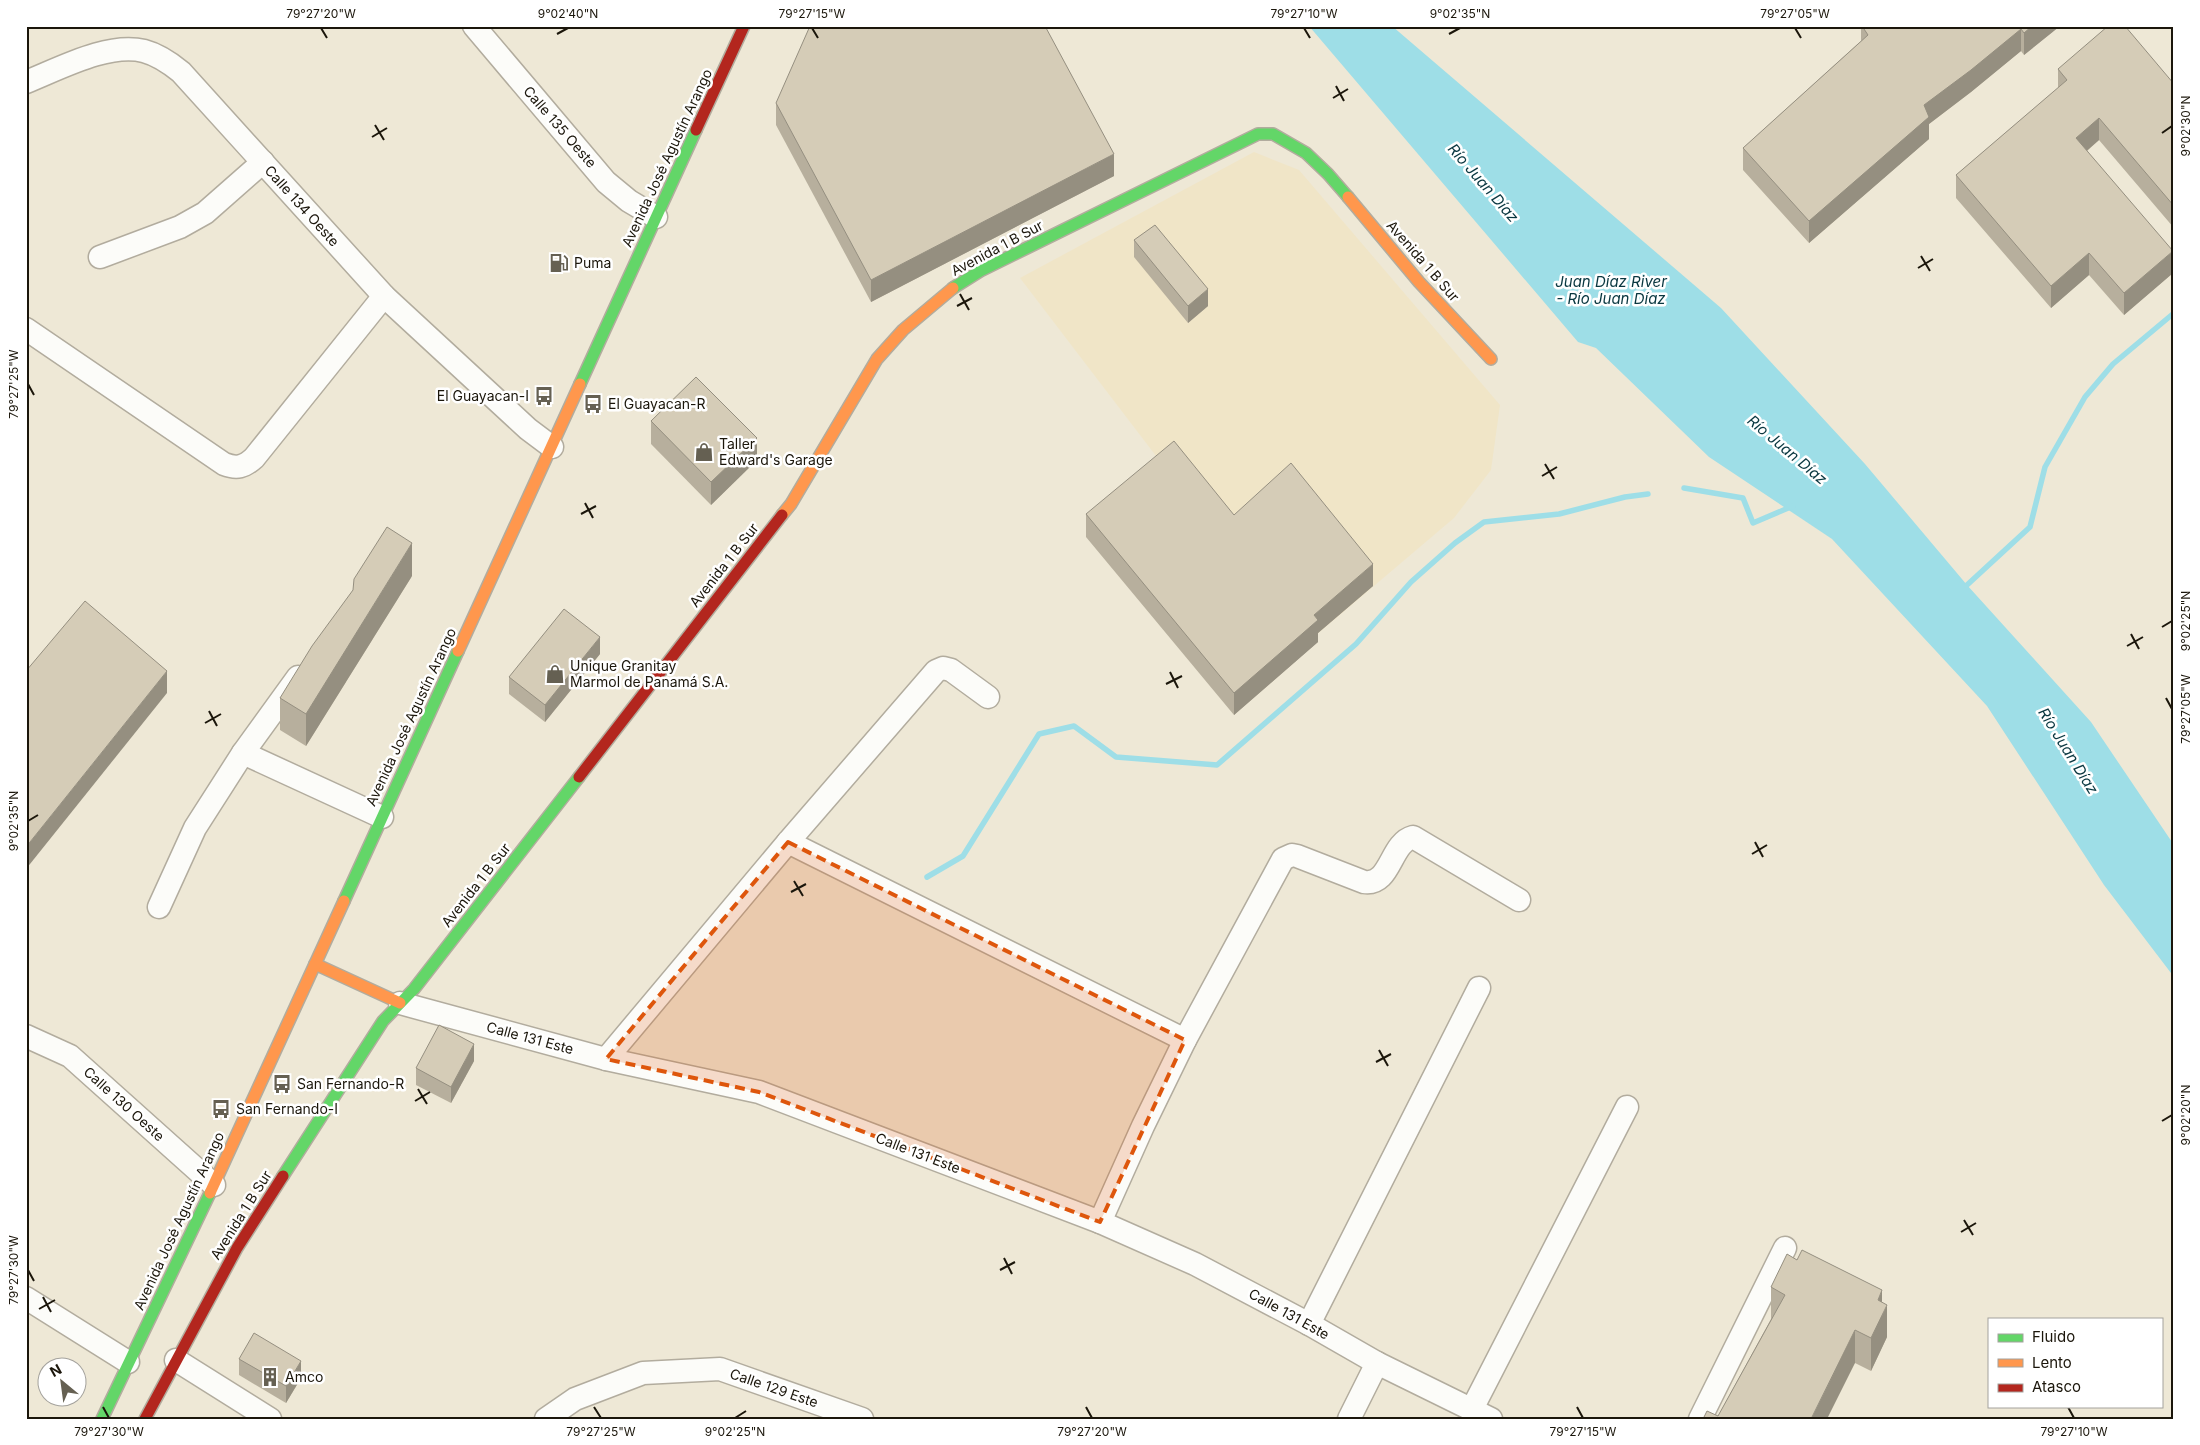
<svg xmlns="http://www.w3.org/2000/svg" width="2200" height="1445" viewBox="0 0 2200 1445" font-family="Inter,sans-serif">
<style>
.built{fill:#f0e5c7}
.water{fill:#9edee7}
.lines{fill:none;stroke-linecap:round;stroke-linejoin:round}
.stream{stroke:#9edee7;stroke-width:5.5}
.street-casing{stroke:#b2ac9e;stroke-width:25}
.fast-casing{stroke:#b2ac9e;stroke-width:14}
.slow-casing{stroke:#b2ac9e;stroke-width:14}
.jam-casing{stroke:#b2ac9e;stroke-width:14}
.street{stroke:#fcfcf9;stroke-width:22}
.fast{stroke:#63d668;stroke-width:11}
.slow{stroke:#ff974d;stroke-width:11}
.jam{stroke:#b3261e;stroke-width:11}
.wall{fill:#b7af9d}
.shaded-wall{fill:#958f80}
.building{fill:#d5ccb7;stroke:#958f80}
.marked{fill:#de560c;fill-opacity:0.2;stroke:#de560c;stroke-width:4;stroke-dasharray:10 6;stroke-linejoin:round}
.ticks{fill:none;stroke:#1b160b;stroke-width:2}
.labels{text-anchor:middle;stroke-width:5;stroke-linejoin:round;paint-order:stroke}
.street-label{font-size:14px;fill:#1b160b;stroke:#fff}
.poi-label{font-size:14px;fill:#1b160b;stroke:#fff;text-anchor:start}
.water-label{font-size:15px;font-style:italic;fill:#093740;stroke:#fff}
.neatline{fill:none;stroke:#1b160b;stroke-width:2}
.ticks-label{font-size:12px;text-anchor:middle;fill:#1b160b}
</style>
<rect width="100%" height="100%" fill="#eee8d6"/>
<!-- built -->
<polygon class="built" points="1254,152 1299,170 1500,405 1491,470 1454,518 1302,647 1020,278"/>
<!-- water -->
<polygon class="water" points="1309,26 1392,26 1721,308 1865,464 1967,585 2091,722 2174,845 2174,977 2104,885 1987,706 1832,539 1709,457 1596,348 1578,342"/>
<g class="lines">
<!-- stream -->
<g class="stream">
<polyline points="1684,488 1743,498 1753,523 1793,506"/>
<polyline points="1967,585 2030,527 2045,467 2085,397 2113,364 2174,313"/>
<polyline points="927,877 963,856 1039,734 1074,726 1116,757 1217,765 1356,644 1411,582 1455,543 1484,522 1559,514 1625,497 1648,494"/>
</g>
<!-- street casing -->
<g class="street-casing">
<g id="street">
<polyline points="474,26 606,182 629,201 656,217"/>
<path d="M26,82C59,69 108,42 144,51C159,55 170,63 181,72L384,296L528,429L552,447"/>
<polyline points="100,257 180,227 205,213 263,162"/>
<path d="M26,329L224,464C237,469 244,467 254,458L384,296"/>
<polyline points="243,753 382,817"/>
<polyline points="788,842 1185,1040"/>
<polyline points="159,907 195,828 243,753 298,677"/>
<polyline points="400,1003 606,1059 759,1092 1100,1222 1195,1264 1309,1324 1377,1363 1491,1419"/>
<polyline points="26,1036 70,1056 214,1185"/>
<polyline points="606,1059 788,842 936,671 943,668 951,670 988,697"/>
<path d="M1100,1222L1143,1126L1185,1040L1283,859L1292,855L1297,856L1364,882C1391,886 1390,843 1413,837L1519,900"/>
<polyline points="26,1298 128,1362"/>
<polyline points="1309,1324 1479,988"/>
<polyline points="176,1360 270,1419"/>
<polyline points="1472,1409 1627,1107"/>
<polyline points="546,1419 575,1399 643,1373 720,1369 862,1419"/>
<polyline points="1349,1419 1377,1363"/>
<polyline points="1700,1419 1785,1248"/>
</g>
</g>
<!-- fast casing -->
<g class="fast-casing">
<g id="fast">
<polyline points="953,288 980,271 1258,134 1273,134 1306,153 1328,174 1348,197"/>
<polyline points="580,384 696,130"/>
<polyline points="344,901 458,651"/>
<polyline points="283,1176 383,1021 414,989 579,777"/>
<polyline points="102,1419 210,1193"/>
</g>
</g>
<!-- slow casing -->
<g class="slow-casing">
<g id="slow">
<polyline points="1348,197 1419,282 1491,359"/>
<polyline points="782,515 791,504 877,359 903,330 953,288"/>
<polyline points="458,651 580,384"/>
<polyline points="315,964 400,1003"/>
<polyline points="210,1193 344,901"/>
</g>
</g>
<!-- jam casing -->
<g class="jam-casing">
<g id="jam">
<polyline points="696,130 744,26"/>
<polyline points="579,777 782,515"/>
<polyline points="145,1419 237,1248 283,1176"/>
</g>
</g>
<!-- street -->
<use href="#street" class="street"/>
<!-- fast -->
<use href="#fast" class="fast"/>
<!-- slow -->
<use href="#slow" class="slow"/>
<!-- jam -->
<use href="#jam" class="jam"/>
</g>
<!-- wall -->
<g class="wall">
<polygon points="1861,26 2060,26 2024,55 2021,51 1971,92 1929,124 1929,139 1809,243 1743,170 1743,148 1861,41"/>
<polygon points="2058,69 2174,84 2174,228 2099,140 2087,151 2173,273 2124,315 2089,275 2051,308 1956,198 1956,175 2058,88"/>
<polygon points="776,103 1114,176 871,302 776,125"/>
<polygon points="1134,240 1208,306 1188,323 1134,257"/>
<polygon points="651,421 757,460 711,505 651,444"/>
<polygon points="1086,514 1234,515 1373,586 1318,633 1318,642 1234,715 1086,537"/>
<polygon points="412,576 306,746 280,730 280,698"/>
<polygon points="600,654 545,722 509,694 509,677"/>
<polygon points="474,1061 451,1103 416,1085 416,1068"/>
<polygon points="1771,1287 1882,1302 1887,1337 1871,1371 1855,1363 1718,1416 1771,1319"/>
<polygon points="239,1359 301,1378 286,1403 239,1375"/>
</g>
<!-- shaded-wall -->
<g class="shaded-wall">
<polygon points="2032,26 2060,26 2024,55 2024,33"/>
<polygon points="2021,29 2021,51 1971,92 1929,124 1929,139 1809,243 1809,221 1924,105"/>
<polygon points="2099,118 2099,140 2076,160 2076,138"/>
<polygon points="1114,154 1114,176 871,302 871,280"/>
<polygon points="2173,251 2173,273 2124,315 2124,293"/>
<polygon points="2089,253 2089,275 2051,308 2051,286"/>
<polygon points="1208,289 1208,306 1188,323 1188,306"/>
<polygon points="757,438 757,460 711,505 711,482"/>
<polygon points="412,543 412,576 306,746 306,714"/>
<polygon points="1373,564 1373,586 1318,633 1318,642 1234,715 1234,693 1314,615"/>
<polygon points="600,637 600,654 545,722 545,705"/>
<polygon points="167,671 167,693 26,869 26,847"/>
<polygon points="474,1044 474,1061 451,1103 451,1087"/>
<polygon points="1882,1290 1882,1316 1887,1305 1887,1337 1871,1371 1871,1338 1878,1300"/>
<polygon points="1855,1330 1855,1363 1827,1419 1811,1419"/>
<polygon points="301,1361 301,1378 286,1403 286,1386"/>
</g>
<!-- building -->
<g class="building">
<polygon points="810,26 1045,26 1114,154 871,280 776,103"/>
<polygon points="1862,26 2032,26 2024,33 2021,29 1971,70 1924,105 1929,117 1809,221 1743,148 1868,35"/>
<polygon points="2108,26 2125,26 2174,84 2174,206 2099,118 2076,138 2173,251 2124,293 2089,253 2051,286 1956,175 2067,80 2058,69"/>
<polygon points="1155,225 1208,289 1188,306 1134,240"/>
<polygon points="696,377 757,438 711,482 651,421"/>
<polygon points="1174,441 1234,515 1291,463 1373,564 1314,615 1318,620 1234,693 1086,514"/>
<polygon points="387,527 412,543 306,714 280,698 312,646 353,590 354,579"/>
<polygon points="85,601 167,671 26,847 26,671"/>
<polygon points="564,609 600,637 545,705 509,677"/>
<polygon points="439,1025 474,1044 451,1087 416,1068"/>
<polygon points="1802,1250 1882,1290 1878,1300 1887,1305 1871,1338 1855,1330 1811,1419 1703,1419 1707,1411 1718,1416 1785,1295 1771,1287 1787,1254 1797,1260"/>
<polygon points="254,1333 301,1361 286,1386 239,1359"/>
</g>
<!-- marked area -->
<path class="marked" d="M788,842L1185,1040L1100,1222L759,1092L606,1059Z"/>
<!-- ticks -->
<path class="ticks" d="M321,28L327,38M812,28L818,38M1304,28L1310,38M1795,28L1801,38M557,34L568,28M1449,34L1460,28M1336,86L1344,101M1333,98L1348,89M375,125L384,140M2162,133L2172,126M372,137L387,128M1921,256L1930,271M1918,268L1933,259M960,294L969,310M957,306L972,298M28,384L34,395M1545,464L1554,479M1542,476L1557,467M585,503L593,518M581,514L596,506M2162,627L2172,621M2131,634L2139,649M2127,646L2143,637M1170,672L1178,688M1166,684L1182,676M2166,698L2172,709M209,711L217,726M205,723L221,714M28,821L38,815M1755,842L1763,857M1752,854L1767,845M794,881L803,896M791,892L806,884M1379,1050L1388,1066M1376,1062L1391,1054M418,1089L427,1104M415,1101L430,1092M2162,1121L2172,1115M1964,1220L1973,1235M1961,1232L1976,1223M1004,1258L1012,1274M28,1270L34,1281M1000,1270L1015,1262M43,1297L51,1312M39,1309L55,1300M103,1407L109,1418M594,1407L601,1418M1086,1407L1092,1418M1577,1407L1583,1418M2068,1407L2074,1418M735,1418L746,1411"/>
<!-- icons -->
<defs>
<g id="fuel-bare" transform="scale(1.5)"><path d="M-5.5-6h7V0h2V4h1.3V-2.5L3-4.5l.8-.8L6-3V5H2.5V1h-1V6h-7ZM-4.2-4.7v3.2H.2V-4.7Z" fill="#656052" stroke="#fff" stroke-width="2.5" paint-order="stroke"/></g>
<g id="bus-bare" transform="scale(1.5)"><path d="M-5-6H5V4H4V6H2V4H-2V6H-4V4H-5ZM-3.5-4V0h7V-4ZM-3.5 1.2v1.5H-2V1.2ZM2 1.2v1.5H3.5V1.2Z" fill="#656052" stroke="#fff" stroke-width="2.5" paint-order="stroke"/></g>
<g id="shop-bare" transform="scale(1.5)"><path d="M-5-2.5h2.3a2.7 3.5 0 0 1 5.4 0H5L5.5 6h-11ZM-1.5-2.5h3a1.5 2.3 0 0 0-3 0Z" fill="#656052" stroke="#fff" stroke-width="2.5" paint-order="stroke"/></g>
<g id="building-bare" transform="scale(1.5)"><path d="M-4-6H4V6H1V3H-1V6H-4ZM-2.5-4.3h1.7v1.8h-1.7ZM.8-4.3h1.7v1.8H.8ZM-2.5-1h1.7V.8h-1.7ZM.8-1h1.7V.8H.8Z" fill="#656052" stroke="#fff" stroke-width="2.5" paint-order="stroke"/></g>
</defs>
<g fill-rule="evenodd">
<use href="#fuel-bare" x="559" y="263"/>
<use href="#bus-bare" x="544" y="396"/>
<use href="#bus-bare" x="593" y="404"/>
<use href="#shop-bare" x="704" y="452"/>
<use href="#shop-bare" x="555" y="674"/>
<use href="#bus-bare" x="282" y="1084"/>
<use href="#bus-bare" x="221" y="1109"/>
<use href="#building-bare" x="270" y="1377"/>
</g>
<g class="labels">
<!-- street labels -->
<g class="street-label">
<text transform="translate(560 127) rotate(49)" y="5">Calle 135 Oeste</text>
<text transform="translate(667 158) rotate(-65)" y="5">Avenida José Agustín Arango</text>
<text transform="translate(302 206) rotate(48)" y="5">Calle 134 Oeste</text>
<text transform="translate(997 248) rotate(-28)" y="5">Avenida 1 B Sur</text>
<text transform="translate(1423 261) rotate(49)" y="5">Avenida 1 B Sur</text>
<text transform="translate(724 565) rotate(-52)" y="5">Avenida 1 B Sur</text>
<text transform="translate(411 717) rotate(-65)" y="5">Avenida José Agustín Arango</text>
<text transform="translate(476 885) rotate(-52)" y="5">Avenida 1 B Sur</text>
<text transform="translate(530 1038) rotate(15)" y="5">Calle 131 Este</text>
<text transform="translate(124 1104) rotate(42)" y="5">Calle 130 Oeste</text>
<text transform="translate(918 1153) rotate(21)" y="5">Calle 131 Este</text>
<text transform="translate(241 1215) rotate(-58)" y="5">Avenida 1 B Sur</text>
<text transform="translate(179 1221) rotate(-65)" y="5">Avenida José Agustín Arango</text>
<text transform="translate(1289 1314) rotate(29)" y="5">Calle 131 Este</text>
<text transform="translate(774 1388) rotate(19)" y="5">Calle 129 Este</text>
</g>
<!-- poi labels -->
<g class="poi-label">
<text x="574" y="268">Puma</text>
<text x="529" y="401" text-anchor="end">El Guayacan-I</text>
<text x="608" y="409">El Guayacan-R</text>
<text x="719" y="449">Taller<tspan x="719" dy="16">Edward's Garage</tspan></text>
<text x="570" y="671">Unique Granitay<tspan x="570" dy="16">Marmol de Panamá S.A.</tspan></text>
<text x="297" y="1089">San Fernando-R</text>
<text x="236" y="1114">San Fernando-I</text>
<text x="285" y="1382">Amco</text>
</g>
<!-- water labels -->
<g class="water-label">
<text transform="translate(1483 183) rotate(49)" y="5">Río Juan Díaz</text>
<text x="1611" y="287">Juan Díaz River<tspan x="1611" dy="17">- Río Juan Díaz</tspan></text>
<text transform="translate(1787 450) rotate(40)" y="5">Río Juan Díaz</text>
<text transform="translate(2068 751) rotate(58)" y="5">Río Juan Díaz</text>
</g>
</g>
<!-- border -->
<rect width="2200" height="1445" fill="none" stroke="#ffffff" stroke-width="55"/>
<!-- legend -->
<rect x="1988" y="1318" width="175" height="90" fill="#ffffff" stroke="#a4a29d"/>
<rect x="1998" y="1334" width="25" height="8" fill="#63d668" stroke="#a4a29d"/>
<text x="2032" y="1342" font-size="15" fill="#1b160b">Fluido</text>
<rect x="1998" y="1359" width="25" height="8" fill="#ff974d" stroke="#a4a29d"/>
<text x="2032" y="1368" font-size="15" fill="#1b160b">Lento</text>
<rect x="1998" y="1384" width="25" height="8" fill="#b3261e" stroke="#a4a29d"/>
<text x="2032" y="1392" font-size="15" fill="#1b160b">Atasco</text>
<!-- north arrow -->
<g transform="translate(62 1382) rotate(331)"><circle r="24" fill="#ffffff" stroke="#a4a29d"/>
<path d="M0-4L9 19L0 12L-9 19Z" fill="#656052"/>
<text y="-8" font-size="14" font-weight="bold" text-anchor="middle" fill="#1b160b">N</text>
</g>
<rect x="28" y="28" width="2144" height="1390" class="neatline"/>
<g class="ticks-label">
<text x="321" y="18">79°27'20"W</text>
<text x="568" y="18">9°02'40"N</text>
<text x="812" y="18">79°27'15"W</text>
<text x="1304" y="18">79°27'10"W</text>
<text x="1460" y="18">9°02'35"N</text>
<text x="1795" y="18">79°27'05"W</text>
<text transform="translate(2186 126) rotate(-90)" y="4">9°02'30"N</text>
<text transform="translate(14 384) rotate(-90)" y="4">79°27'25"W</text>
<text transform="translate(2186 621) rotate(-90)" y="4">9°02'25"N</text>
<text transform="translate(2186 709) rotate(-90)" y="4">79°27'05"W</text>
<text transform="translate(14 821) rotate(-90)" y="4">9°02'35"N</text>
<text transform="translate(2186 1115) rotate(-90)" y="4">9°02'20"N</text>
<text transform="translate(14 1270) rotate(-90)" y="4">79°27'30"W</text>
<text x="109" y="1436">79°27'30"W</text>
<text x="601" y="1436">79°27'25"W</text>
<text x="735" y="1436">9°02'25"N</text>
<text x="1092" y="1436">79°27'20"W</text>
<text x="1583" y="1436">79°27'15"W</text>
<text x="2074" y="1436">79°27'10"W</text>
</g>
</svg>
